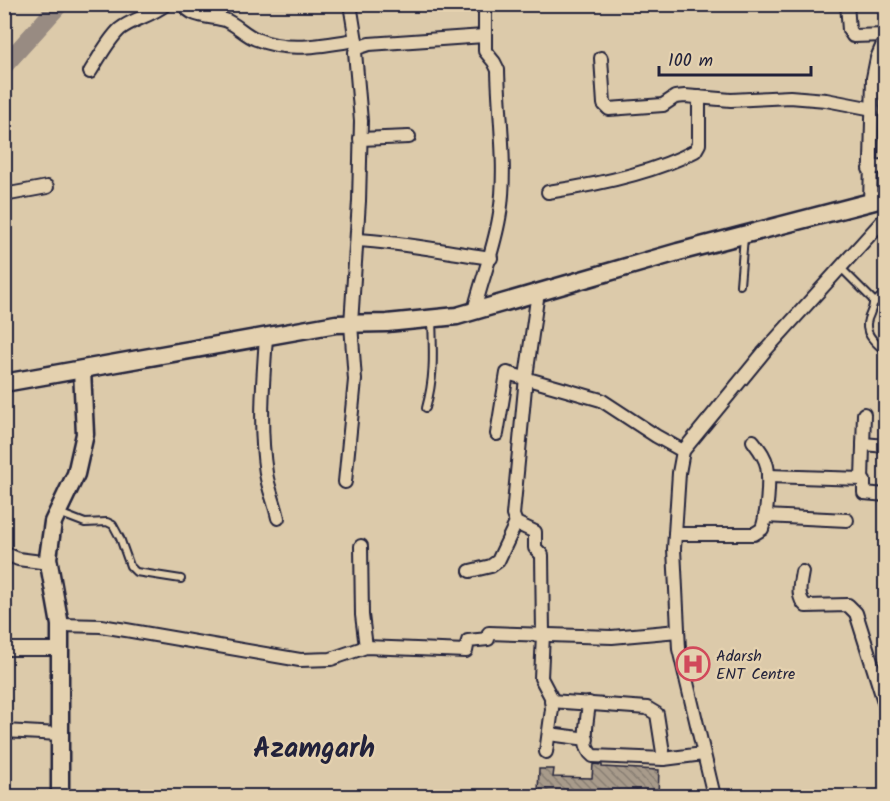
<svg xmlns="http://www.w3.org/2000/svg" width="890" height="801" viewBox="0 0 890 801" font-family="Kalam,sans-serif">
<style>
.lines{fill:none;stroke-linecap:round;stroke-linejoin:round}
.river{stroke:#988b82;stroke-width:18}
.building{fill:url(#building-back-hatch);stroke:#22223b;stroke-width:1.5}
.lane-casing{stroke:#22223b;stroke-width:10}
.street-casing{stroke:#22223b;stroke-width:16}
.secondary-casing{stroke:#22223b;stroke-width:21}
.lane{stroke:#e4d1af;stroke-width:6}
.street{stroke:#e4d1af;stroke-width:12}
.secondary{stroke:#e4d1af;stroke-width:16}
.labels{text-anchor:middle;stroke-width:5;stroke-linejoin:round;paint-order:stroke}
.poi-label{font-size:16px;fill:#22223b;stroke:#e4d1af;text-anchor:start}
.town-label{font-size:28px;font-weight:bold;fill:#22223b;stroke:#e4d1af}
</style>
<defs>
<pattern id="building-back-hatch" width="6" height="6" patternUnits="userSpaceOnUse" patternTransform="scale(1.5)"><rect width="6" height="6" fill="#a89b8b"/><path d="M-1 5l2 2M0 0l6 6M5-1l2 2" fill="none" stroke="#887e73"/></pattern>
</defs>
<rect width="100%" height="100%" fill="#dccaaa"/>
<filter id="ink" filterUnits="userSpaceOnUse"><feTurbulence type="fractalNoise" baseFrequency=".0167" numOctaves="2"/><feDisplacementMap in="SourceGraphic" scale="12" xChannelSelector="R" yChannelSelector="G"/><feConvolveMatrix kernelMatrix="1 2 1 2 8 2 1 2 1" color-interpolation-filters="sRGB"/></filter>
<g filter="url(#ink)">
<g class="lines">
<!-- river -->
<polyline class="river" points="4,66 60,4"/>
</g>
<!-- building -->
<g class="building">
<polygon points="698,653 702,670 693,672 689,655"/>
<polygon points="593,764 602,765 602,767 659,770 658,796 601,793 601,796 551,796 551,793 538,792 539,769 554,769 553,777 592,778"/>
</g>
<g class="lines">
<!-- lane casing -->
<g class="lane-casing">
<g id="lane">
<path d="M840,267L873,300C874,307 871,311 868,319C863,334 876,343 886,352"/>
<polyline points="740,285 744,237"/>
<polyline points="874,303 886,292"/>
<path d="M426,408C435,376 433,352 432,319"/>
<polyline points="59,513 85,523 107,522 113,525 120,538 130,566 136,572 181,579"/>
</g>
</g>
<!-- street casing -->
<g class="street-casing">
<g id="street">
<path d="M184,4C190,18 212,16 225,20C236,24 245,35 256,39C289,53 322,45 356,40"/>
<polyline points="350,4 357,47"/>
<polyline points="847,4 849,30 853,36 886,35"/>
<polyline points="601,58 604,104 609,109 663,105 675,97 685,96 731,100 790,97 826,100 873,109"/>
<path d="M90,72C99,58 108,40 120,29C133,19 151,16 166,4"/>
<polyline points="360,139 409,137"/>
<polyline points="869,169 886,165"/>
<path d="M548,192C595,185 652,174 695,151L699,144V97"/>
<polyline points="4,195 47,187"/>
<polyline points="870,204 873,78 877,58 886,37"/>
<path d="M357,240C402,242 446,252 491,258"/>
<polyline points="538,292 526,377 513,515 516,523 535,532 535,548 542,555 543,634 541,678 551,697 552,709 546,752"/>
<path d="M474,311C482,278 495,247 500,213C507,167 499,117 498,70L494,62L485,51V4"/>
<path d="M266,337C263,382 259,427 266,473C268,488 275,503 278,518"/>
<polyline points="497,434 507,373 601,400 656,436 683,451"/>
<polyline points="863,444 886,446"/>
<polyline points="768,476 862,479 864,481 864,493 886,495"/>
<polyline points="862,479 864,414"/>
<polyline points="345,482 355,380 351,324 359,201 361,121 355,52 357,48 369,44 484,36"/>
<polyline points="765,516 847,520"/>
<path d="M675,534H754L762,529C767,515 770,481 767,466C765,456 759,449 753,441"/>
<polyline points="361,546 362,615 366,647"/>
<polyline points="4,553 18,559 49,563"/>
<polyline points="470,571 491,566 498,561 516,523"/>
<path d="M802,572C800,584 796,597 806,606L848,605L856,613L886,708"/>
<polyline points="60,625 101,626 126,630 300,660 331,659 366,647 466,651 468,641 488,639 489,633 612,637 678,631"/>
<polyline points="4,649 60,649"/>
<polyline points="551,701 647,708 657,714 664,759"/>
<path d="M589,703C588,717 580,747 593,756L664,759L703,754"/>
<polyline points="4,731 60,734"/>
<polyline points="549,734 587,739"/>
<polyline points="714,796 679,649 674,549 679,473 683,451 764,352 886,217"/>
</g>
</g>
<!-- secondary casing -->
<g class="secondary-casing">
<g id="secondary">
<polyline points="4,383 336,324 387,323 457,316 678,252 886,198"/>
<polyline points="60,796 60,625 48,558 53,522 76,474 85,434 82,370"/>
</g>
</g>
<!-- lane -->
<use href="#lane" class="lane"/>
<!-- street -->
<use href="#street" class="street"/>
<!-- secondary -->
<use href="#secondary" class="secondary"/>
</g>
</g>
<!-- icons -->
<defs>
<g id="hospital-ring" transform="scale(1.725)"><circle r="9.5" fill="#e4d1af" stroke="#d1495b" stroke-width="1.5"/><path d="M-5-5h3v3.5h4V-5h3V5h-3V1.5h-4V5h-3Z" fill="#d1495b"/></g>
</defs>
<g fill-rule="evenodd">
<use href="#hospital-ring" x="693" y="664"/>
</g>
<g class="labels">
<!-- poi labels -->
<g class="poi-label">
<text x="716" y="661">Adarsh<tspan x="716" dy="18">ENT Centre</tspan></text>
</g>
<!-- town labels -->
<g class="town-label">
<text x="314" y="757">Azamgarh</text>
</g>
</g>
<!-- margin -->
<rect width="890" height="801" fill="none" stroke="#e4d1af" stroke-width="24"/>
<rect x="12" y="12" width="866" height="777" fill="none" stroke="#22223b" stroke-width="2" filter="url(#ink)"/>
<!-- scale -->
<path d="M659 66v9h152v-9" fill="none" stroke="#22223b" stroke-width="3"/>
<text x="668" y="66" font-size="18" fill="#22223b" stroke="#e4d1af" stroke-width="4.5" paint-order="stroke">100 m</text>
</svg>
